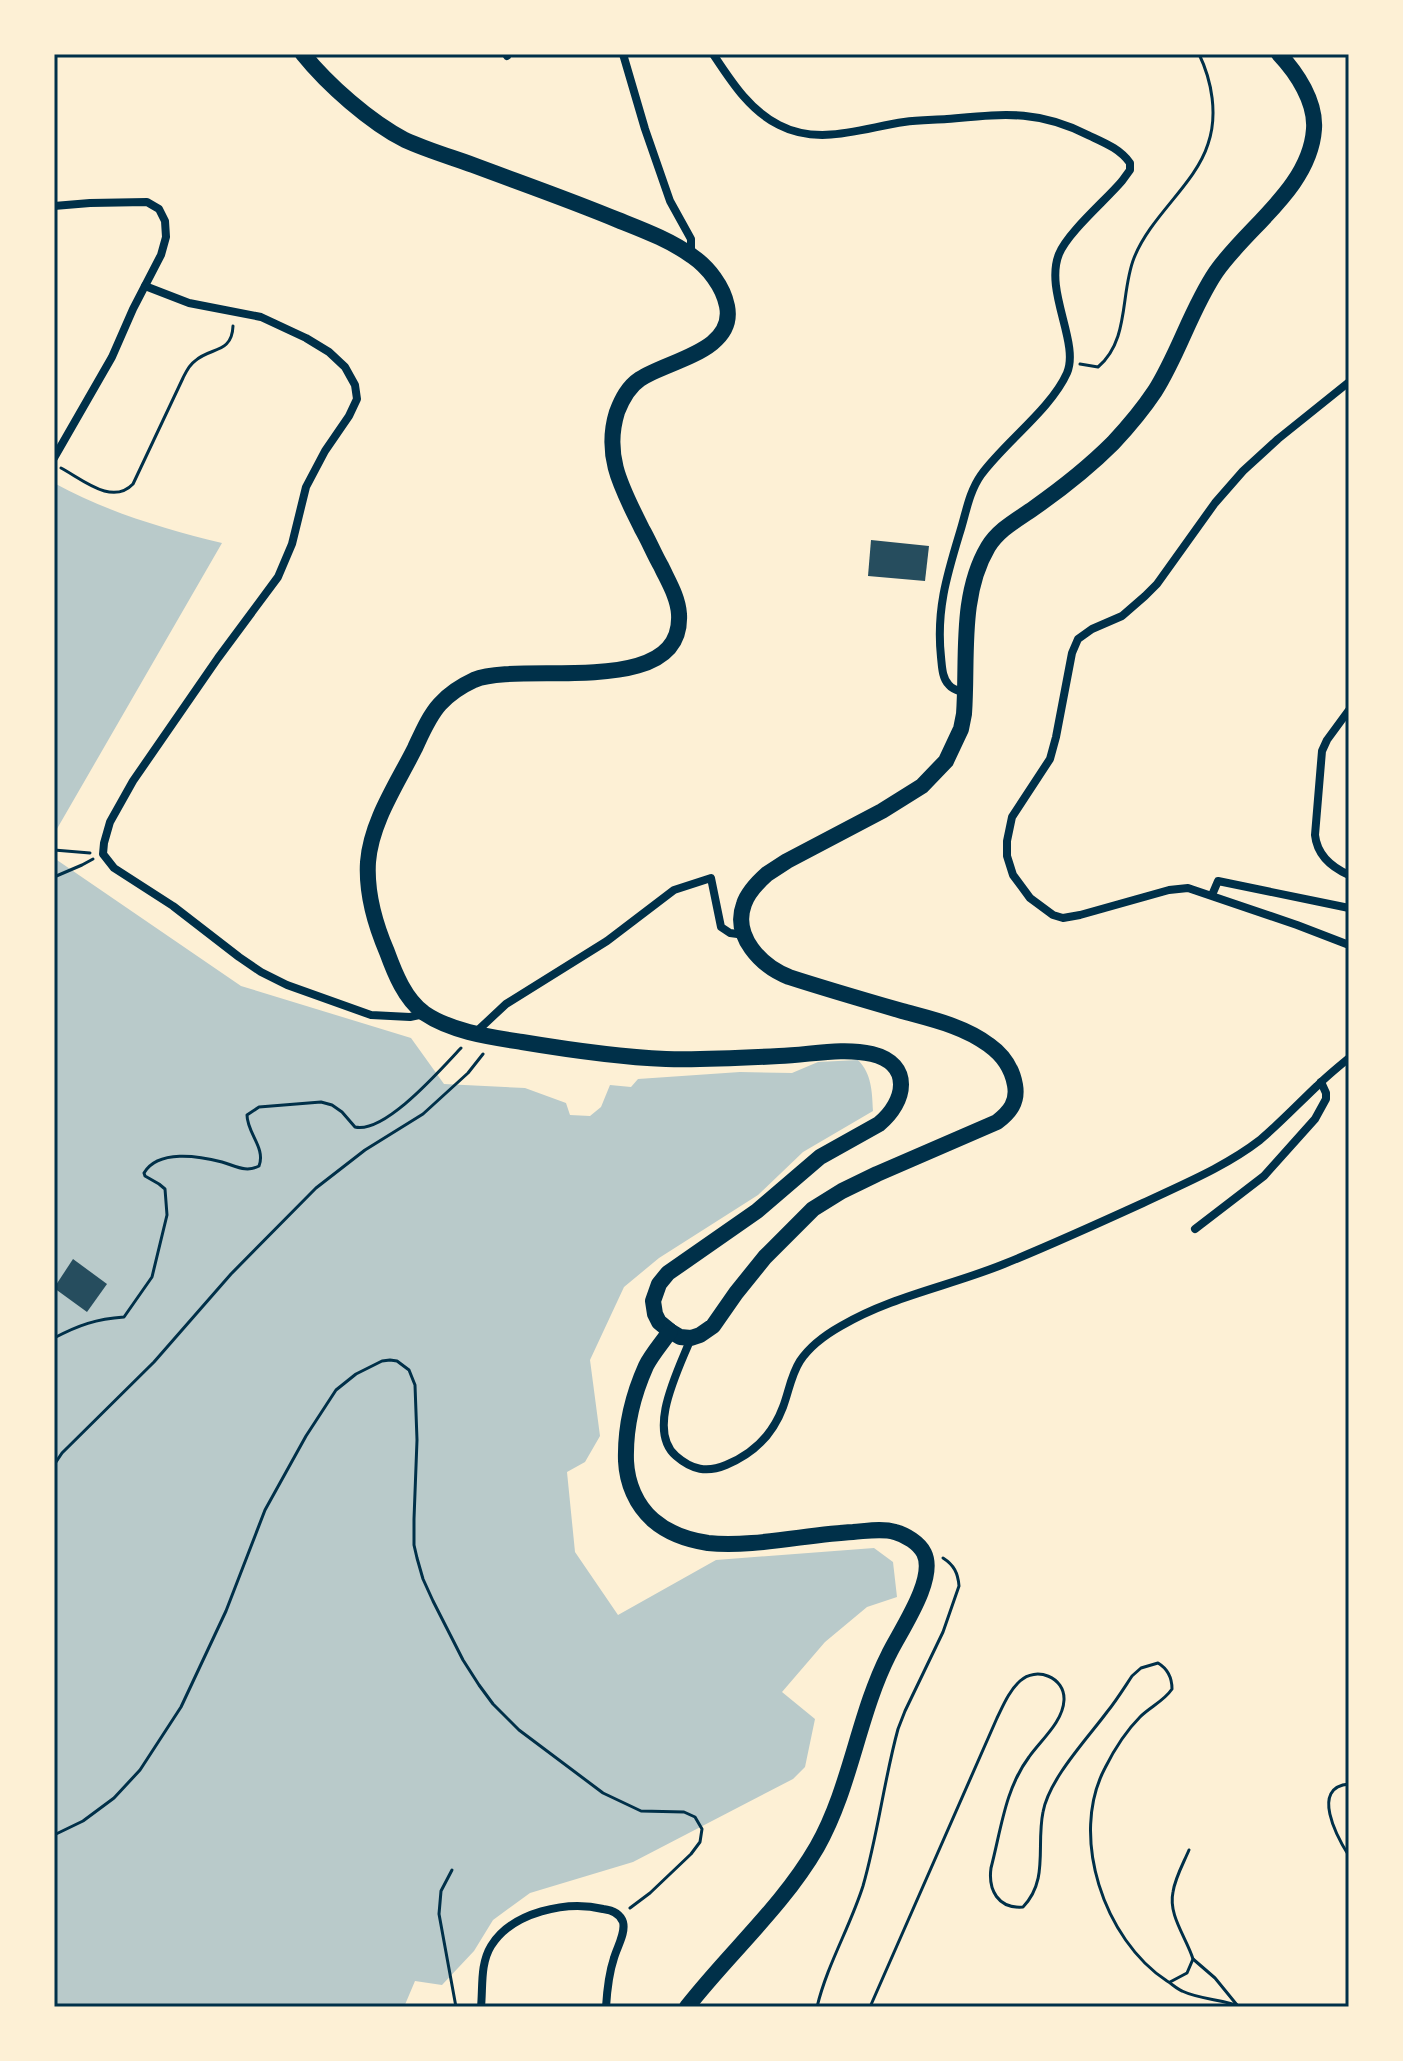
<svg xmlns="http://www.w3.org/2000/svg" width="1403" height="2061" viewBox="0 0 1403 2061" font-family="'DejaVu Sans',sans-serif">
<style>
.green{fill:#b9caca}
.building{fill:#264d5e}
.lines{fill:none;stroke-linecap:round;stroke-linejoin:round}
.path{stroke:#003049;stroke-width:3}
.minor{stroke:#003049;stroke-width:8}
.secondary{stroke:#003049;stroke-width:16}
.neatline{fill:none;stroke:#003049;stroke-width:3}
</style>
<rect width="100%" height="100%" fill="#fdf0d5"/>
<!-- green -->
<g class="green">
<path d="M54,483C107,512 164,529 222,543L54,834Z"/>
<path d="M54,858L241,986L411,1038L444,1084L525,1088L566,1103L570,1115L590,1116L601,1107L610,1085L631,1087L638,1079L740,1072L792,1073L818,1062L858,1060C872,1074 872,1092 873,1111L803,1152L758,1195L659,1258L624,1287L590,1360L600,1436L585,1462L567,1472L575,1552L618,1615L716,1560L874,1548L893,1562L897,1597L867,1607L825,1642L782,1692L815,1719L805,1767L793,1779L633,1862L530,1893L493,1920L474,1951L442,1985L415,1981L404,2007H54Z"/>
</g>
<!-- building -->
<g class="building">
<polygon points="871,540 929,546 925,581 868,576"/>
<polygon points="73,1259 107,1284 87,1312 54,1288"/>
</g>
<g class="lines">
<!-- path -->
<g class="path">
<path d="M1080,364L1098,367C1130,340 1120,293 1134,258C1151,215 1195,185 1208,144C1218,115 1212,81 1199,54"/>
<path d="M61,468C82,479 112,506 133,484L183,378C186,372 189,365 195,361C210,347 232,354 233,326"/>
<polyline points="54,850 90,853"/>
<polyline points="54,877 82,865 93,859"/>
<path d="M54,1338C79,1325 96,1319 124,1317L152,1277L167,1215L165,1189L159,1184L145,1176L144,1173C158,1149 199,1156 222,1162C236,1166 246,1173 259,1166C266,1148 247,1133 247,1115L259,1107L321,1102L332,1105L342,1112L355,1127C385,1134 441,1069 461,1048"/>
<polyline points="54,1465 62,1453 154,1362 231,1274 316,1188 365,1150 423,1114 468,1073 483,1054"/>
<path d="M1349,1784C1310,1787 1337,1837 1349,1856"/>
<polyline points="54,1835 83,1821 114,1798 140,1770 181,1707 226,1611 265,1510 306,1436 336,1390 356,1374 382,1361 390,1360 397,1361 409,1370 415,1385 417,1440 414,1519 414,1545 417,1558 423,1579 433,1601 463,1660 479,1685 493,1704 519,1730 603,1793 641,1811 684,1812 695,1817 702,1829 700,1842 691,1854 650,1893 630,1908"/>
<polyline points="452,1870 441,1891 439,1914 456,2007"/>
<polyline points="1193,1959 1215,1978 1237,2005"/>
<path d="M1170,1982L1187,1973L1193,1959C1186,1937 1168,1915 1173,1892C1175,1878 1183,1864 1189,1850"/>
<path d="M817,2007C827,1965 850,1927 863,1886C878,1834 884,1780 898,1729L905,1711L943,1632L959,1586C958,1573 954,1565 943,1558"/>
<path d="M870,2007L997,1718C1003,1706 1009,1691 1020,1681C1036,1666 1065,1677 1064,1700C1063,1722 1041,1740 1029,1757C1005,1789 1001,1830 991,1868C988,1890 998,1909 1023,1907C1049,1880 1036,1846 1043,1812C1049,1779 1087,1739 1107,1712C1116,1701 1124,1688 1132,1676L1141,1668L1158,1663C1168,1669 1172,1678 1172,1689C1164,1701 1150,1707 1140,1717C1126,1731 1114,1750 1105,1768C1069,1836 1104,1940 1167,1981C1172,1984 1177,1989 1182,1991C1201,2000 1223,1999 1242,2007"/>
</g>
<!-- minor -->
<g class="minor">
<polyline points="506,54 507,56"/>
<polyline points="623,54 645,129 670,201 691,239 691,254"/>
<path d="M713,54C731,81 749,110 779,125C819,146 863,128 904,122C918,120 933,120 947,119C1003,114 1038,109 1090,136C1105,143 1120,149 1130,163V170L1122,181C1106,200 1068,232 1059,254C1044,291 1080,343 1067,373C1051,409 1004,443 981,475C969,492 966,513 960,532C947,575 936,610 941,657C942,666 942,678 949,685C953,690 960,691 965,693"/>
<polyline points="54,206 90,203 147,202 159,209 165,221 166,237 161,255 133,309 112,357 54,458"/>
<polyline points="145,286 189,303 261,317 306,338 329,352 345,367 355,385 357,399 349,416 325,451 306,487 292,544 278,577 218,658 133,781 110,822 104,843 103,854 114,868 173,906 239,957 261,972 287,985 371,1015 410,1017 424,1014"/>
<polyline points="1349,382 1278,439 1243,471 1215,503 1157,584 1145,596 1122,616 1092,629 1078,639 1072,653 1056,737 1050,759 1012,817 1007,841 1007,856 1013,875 1030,898 1053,915 1063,918 1080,915 1169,890 1188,888 1297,925 1349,945"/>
<path d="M1349,710L1327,740L1322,751L1315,835C1317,854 1331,867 1349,875"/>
<polyline points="1212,895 1218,881 1349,908"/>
<polyline points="475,1033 506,1004 607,941 674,890 711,878 721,927 730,933 745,935"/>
<polyline points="1195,1229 1264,1176 1315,1119 1326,1099 1326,1093 1321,1082"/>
<path d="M691,1338C679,1369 646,1430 676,1456C692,1470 707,1473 726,1465C753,1454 773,1434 783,1407C789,1391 791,1375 800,1361C810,1346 825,1335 841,1326C892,1296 950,1286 1004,1264C1051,1245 1097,1224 1143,1203C1183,1184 1225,1167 1260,1140C1280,1123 1298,1104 1317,1086C1327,1076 1338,1067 1349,1058"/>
<path d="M481,2007C483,1987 480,1964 491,1946C512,1912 567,1900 603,1909C611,1910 620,1913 623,1922C626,1933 617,1947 614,1958C609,1973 607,1991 606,2007"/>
</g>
<!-- secondary -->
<g class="secondary">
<path d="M303,54C328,85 370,122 405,140C427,150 451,157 473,165C521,183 570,200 618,220C643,230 670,240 692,256C708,267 723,286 727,306C736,351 669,360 640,379C628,387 622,399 617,412C603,457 623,490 642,529C649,541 654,554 661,566C668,581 678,597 679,614C684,701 522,660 474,680C461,686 449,694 440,704C429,716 422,733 415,748C397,784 371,822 368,862C366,894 375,924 387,952C395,974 405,999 424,1013C452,1032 490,1037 522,1042C570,1050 618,1057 666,1059C704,1060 742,1058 779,1056C810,1055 842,1047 872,1054C913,1064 906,1102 879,1124L820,1157L757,1211L668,1273L659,1284L653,1301L655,1314L659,1322L670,1331L680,1337L691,1338L700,1335L713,1326L736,1293L765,1257L813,1209L842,1191L877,1174L997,1122C1010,1112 1018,1102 1015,1085C1012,1068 1003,1055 989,1045C964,1026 931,1019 902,1011C864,1000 826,989 789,977C761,966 732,936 744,904C748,892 758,882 767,874L787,861L882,811L922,786L946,761L961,729L964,714C968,659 959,596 988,547C999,529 1017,520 1034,508C1061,489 1089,467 1113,443C1128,427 1143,409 1155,391C1179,353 1191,309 1216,272C1247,227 1310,188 1314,129C1316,102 1297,73 1279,54"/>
<path d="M670,1331C662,1343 652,1354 646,1366C633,1395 625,1429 626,1461C627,1483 636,1505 653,1520C668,1533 688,1540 708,1543C751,1548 809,1534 853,1532C867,1531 882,1528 895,1532C906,1535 919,1543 924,1553C937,1579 900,1631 889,1654C858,1715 851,1787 817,1847C783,1906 729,1953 687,2007"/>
</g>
</g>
<!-- border -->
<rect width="1403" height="2061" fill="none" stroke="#fdf0d5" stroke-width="112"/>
<rect x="56" y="56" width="1291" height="1949" class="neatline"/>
</svg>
